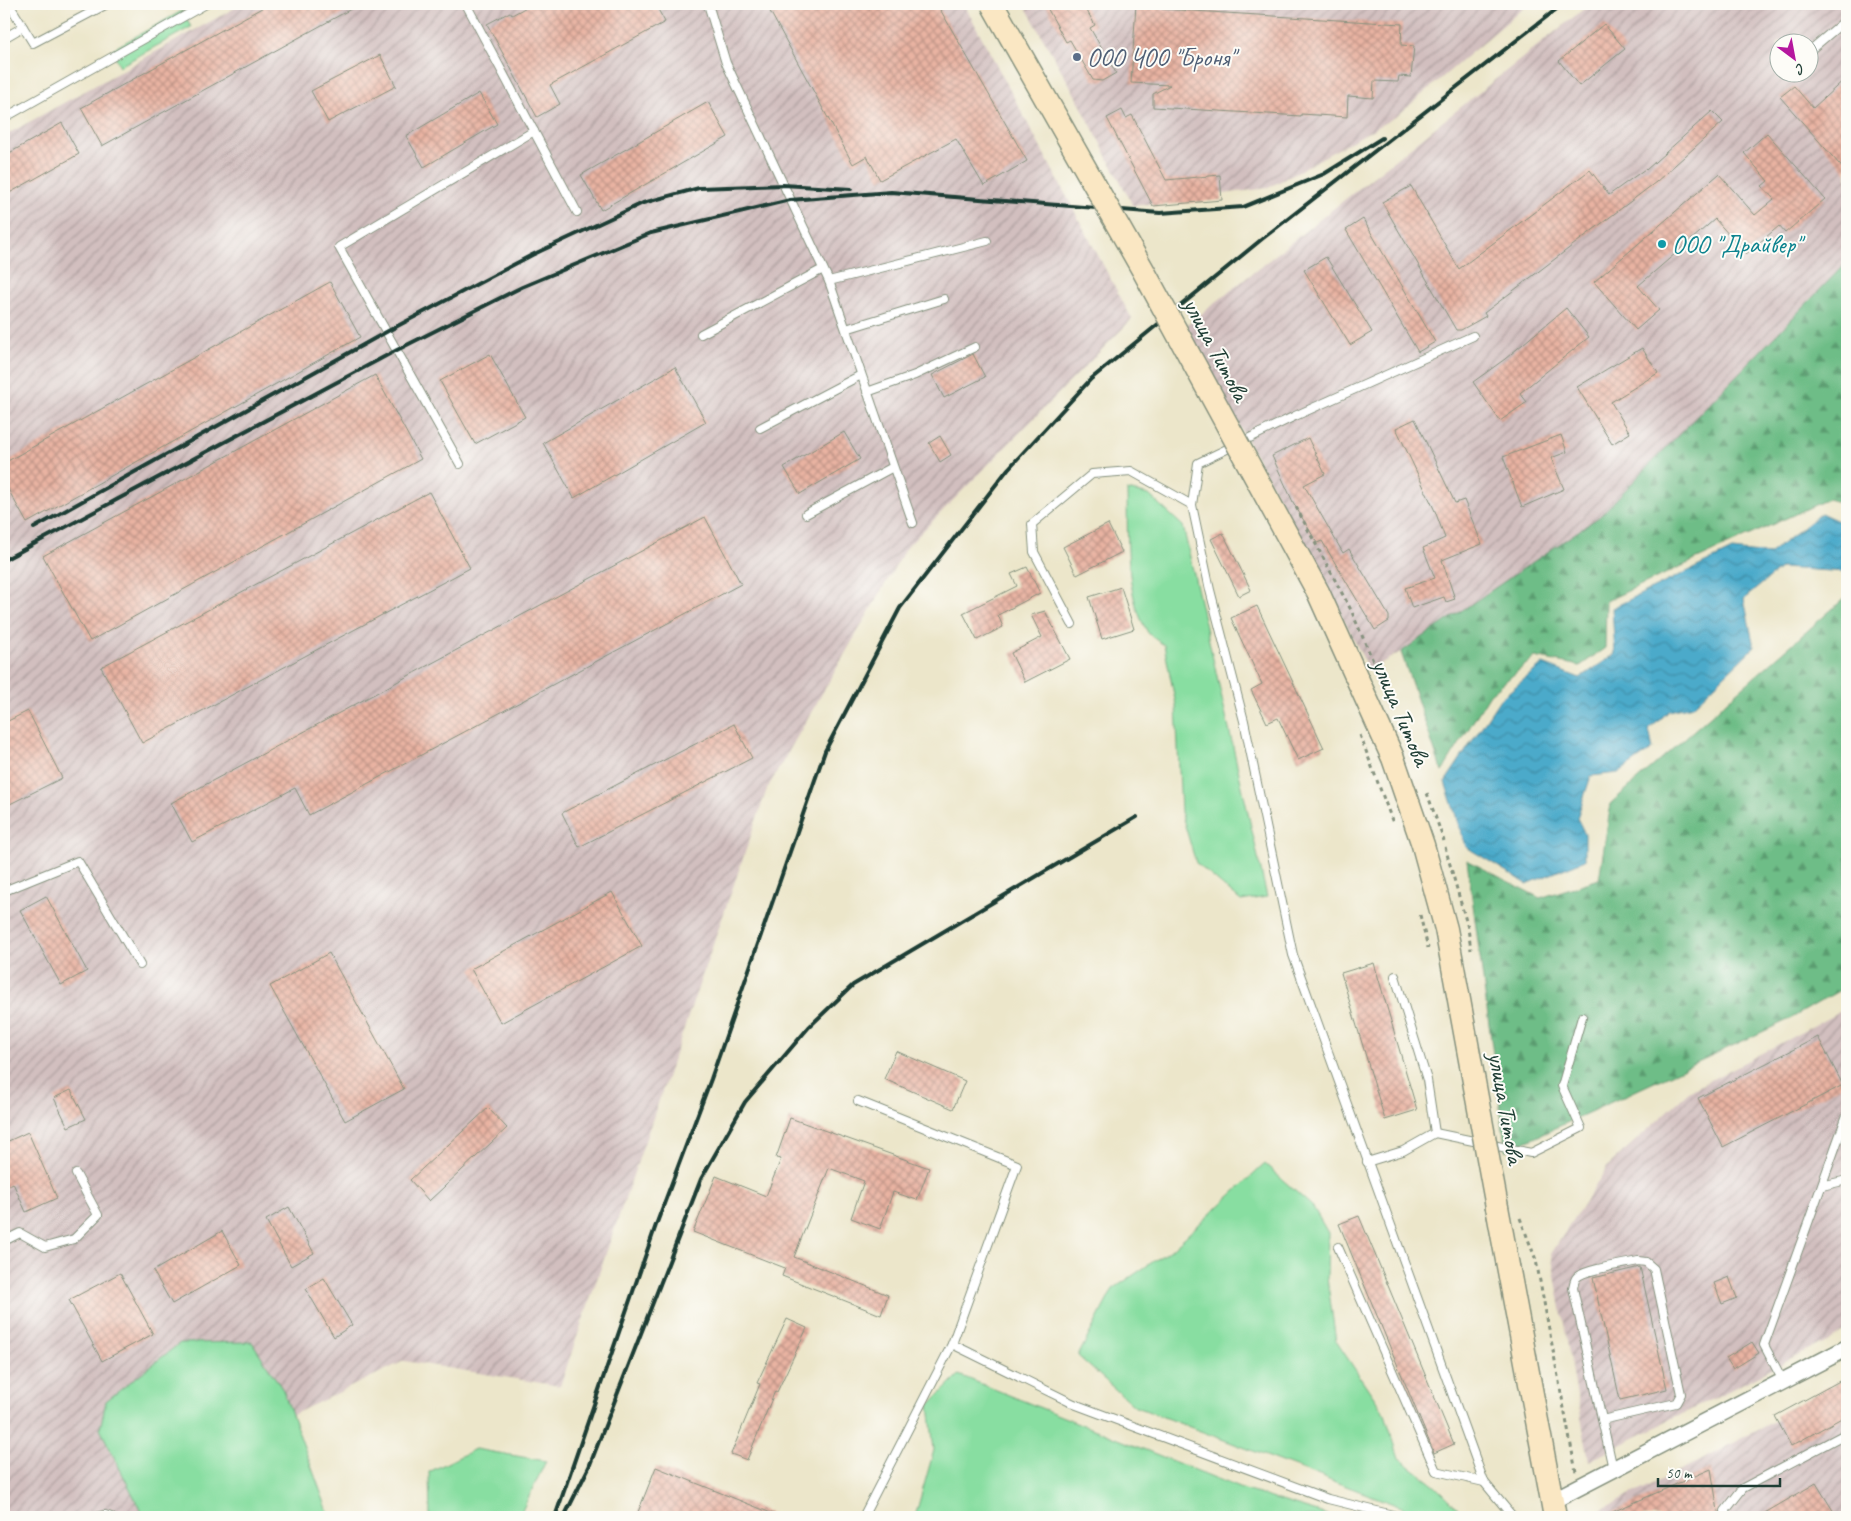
<svg xmlns="http://www.w3.org/2000/svg" width="1851" height="1521" viewBox="0 0 1851 1521" font-family="Caveat,sans-serif">
<style>
.industrial{fill:url(#industrial-furrows);fill-rule:evenodd}
.grass{fill:#88dea1;stroke:#548e6a}
.forest{fill:url(#forest-firs);stroke:#467d5e}
.water{fill:url(#water-waves);stroke:#35747f}
.building{fill:url(#building-cross-hatch)}
.lines{fill:none;stroke-linecap:round;stroke-linejoin:round}
.service-casing{stroke:#86927f;stroke-width:10}
.minor-casing{stroke:#86927f;stroke-width:19}
.secondary-casing{stroke:#86927f;stroke-width:25}
.path{stroke:#86927f;stroke-width:3;stroke-dasharray:4 4;stroke-linecap:butt}
.service{stroke:#fff;stroke-width:8}
.minor{stroke:#fff;stroke-width:16}
.secondary{stroke:#fae7c3;stroke-width:22}
.rail{stroke:#1f3d34;stroke-width:4}
.secondary-bridge-casing{stroke:#86927f;stroke-width:25;stroke-linecap:butt}
.path-bridge{stroke:#86927f;stroke-width:3;stroke-dasharray:4 4;stroke-linecap:butt}
.secondary-bridge{stroke:#fae7c3;stroke-width:22}
.service-dot{fill:#5c6f8a;stroke:#fdfcf7;stroke-width:2}
.culture-dot{fill:#0f9aa8;stroke:#fdfcf7;stroke-width:2}
.labels{text-anchor:middle;stroke-width:4;stroke-linejoin:round;paint-order:stroke}
.service-label{font-size:25px;fill:#4e5e75;stroke:#fdfcf7;text-anchor:start}
.culture-label{font-size:25px;fill:#0d838f;stroke:#fdfcf7;text-anchor:start}
.street-label{font-size:25px;fill:#1f3d34;stroke:#fdfcf7}
</style>
<defs>
<pattern id="industrial-furrows" width="10" height="10" patternUnits="userSpaceOnUse" patternTransform="scale(1.25)"><rect width="10" height="10" fill="#d2bfbf"/><path d="M-1 1l2-2M0 10L10 0M9 11l2-2" fill="none" stroke="#aa9c9c"/></pattern>
<pattern id="forest-firs" width="22" height="20" patternUnits="userSpaceOnUse" patternTransform="scale(1.25)"><rect width="22" height="20" fill="#6ebd87"/><path d="M5 1l3.5 6h-7zM16 11l3.5 6h-7z" fill="#5a9b6f"/></pattern>
<pattern id="water-waves" width="16" height="10" patternUnits="userSpaceOnUse" patternTransform="scale(1.25)"><rect width="16" height="10" fill="#4baaca"/><path d="M0 5q4-4 8 0t8 0" fill="none" stroke="#3e8ca5"/></pattern>
<pattern id="building-cross-hatch" width="8" height="8" patternUnits="userSpaceOnUse" patternTransform="scale(1.25)"><rect width="8" height="8" fill="#e9b3a2"/><path d="M0 0l8 8M0 8l8-8" fill="none" stroke="#bc9385"/></pattern>
</defs>
<rect width="100%" height="100%" fill="#fdfcf7"/>
<filter id="ink" filterUnits="userSpaceOnUse"><feTurbulence type="fractalNoise" baseFrequency=".02" numOctaves="2"/><feDisplacementMap in="SourceGraphic" scale="10" xChannelSelector="R" yChannelSelector="G"/><feConvolveMatrix kernelMatrix="1 2 1 2 8 2 1 2 1" color-interpolation-filters="sRGB"/></filter>
<filter id="wash" filterUnits="userSpaceOnUse"><feTurbulence type="fractalNoise" baseFrequency=".0096" numOctaves="4" result="noise"/><feDisplacementMap in="SourceGraphic" scale="20" xChannelSelector="R" yChannelSelector="G"/><feGaussianBlur stdDeviation="1.12" result="paint"/><feColorMatrix in="noise" values="0 0 0 0 0 0 0 0 0 0 0 0 0 0 0 0 0 1.4 0 .05"/><feComposite in="paint" operator="in"/></filter>
<g filter="url(#wash)">
<rect width="100%" height="100%" fill="#ece6ca"/>
<!-- industrial -->
<g class="industrial">
<polygon points="242,4 964,4 1132,319 906,548 767,789 560,1386 404,1361 135,1491 147,1517 4,1517 4,136"/>
<polygon points="1024,4 1528,4 1397,116 1268,188 1133,206 1078,100"/>
<path d="M1590,4H1847V262L1599,517L1401,652L1369,670L1325,582L1185,327ZM1778,42H1808V72H1778Z"/>
<polygon points="1847,1008 1847,1331 1589,1461 1551,1254 1608,1166 1690,1091"/>
<polygon points="1847,1381 1847,1517 1587,1517 1721,1450"/>
</g>
<!-- grass -->
<g class="grass">
<polygon points="182,11 191,27 120,66 111,50"/>
<path d="M1127,490L1149,495L1183,526L1267,897L1241,901L1196,863L1181,812L1176,705L1164,645C1159,641 1150,637 1147,631C1124,593 1128,533 1127,490Z"/>
<polygon points="1265,1164 1313,1207 1328,1233 1327,1278 1336,1341 1385,1414 1399,1458 1436,1486 1458,1508 1442,1517 1428,1517 1134,1406 1078,1356 1113,1289 1173,1248"/>
<polygon points="252,1342 283,1390 330,1517 144,1517 100,1429 106,1401 180,1343"/>
<polygon points="959,1375 1245,1490 1334,1517 915,1517 934,1450 929,1405"/>
<polygon points="475,1449 546,1461 519,1517 430,1517 429,1472"/>
</g>
<!-- forest -->
<g class="forest">
<polygon points="1847,262 1847,504 1828,499 1606,601 1605,648 1580,666 1535,657 1490,694 1442,772 1401,652 1599,517"/>
<polygon points="1847,596 1847,986 1790,1019 1506,1151 1467,860 1540,898 1599,879 1611,803"/>
</g>
<!-- water -->
<polygon class="water" points="1821,513 1847,525 1847,572 1781,568 1744,599 1754,647 1693,706 1669,711 1649,730 1653,749 1618,773 1591,776 1577,818 1585,834 1585,860 1527,884 1466,847 1445,782 1500,699 1543,664 1580,678 1615,654 1612,608 1732,550 1769,554"/>
<g id="blocks">
<!-- building -->
<g class="building">
<polygon points="269,4 360,4 102,146 81,108"/>
<polygon points="532,4 655,4 665,22 550,85 560,104 537,117 487,24 510,12 512,15"/>
<polygon points="766,4 937,4 1027,161 984,186 956,139 880,180 867,156 853,164"/>
<polygon points="1045,4 1083,4 1095,25 1090,28 1116,73 1102,81 1093,80 1070,40 1066,42"/>
<polygon points="1136,4 1162,4 1162,9 1402,24 1401,45 1414,46 1411,77 1399,76 1398,82 1374,81 1373,98 1348,96 1347,117 1301,114 1301,116 1153,107 1153,94 1170,85 1131,83"/>
<polygon points="1604,24 1625,49 1579,86 1559,61"/>
<polygon points="380,55 396,86 328,122 311,91"/>
<polygon points="1847,77 1847,173 1780,97 1794,86 1813,108"/>
<polygon points="479,93 497,124 424,167 406,136"/>
<polygon points="708,102 728,137 601,210 581,175"/>
<polygon points="1122,110 1126,118 1132,115 1166,180 1220,175 1222,200 1153,206 1107,118"/>
<polygon points="1712,111 1723,122 1656,182 1484,313 1486,316 1461,330 1456,330 1382,202 1411,186 1459,269 1590,170 1609,195 1645,169 1646,170"/>
<polygon points="62,123 79,154 4,196 4,156"/>
<polygon points="1767,133 1825,199 1785,233 1779,226 1746,254 1715,219 1638,286 1659,310 1636,330 1594,282 1719,174 1755,215 1774,199 1762,186 1768,181 1744,153"/>
<polygon points="1363,219 1435,342 1418,352 1346,230"/>
<polygon points="1326,257 1372,332 1350,345 1304,270"/>
<polygon points="330,282 360,337 27,523 4,482 4,463"/>
<polygon points="1566,308 1589,337 1520,393 1527,402 1500,421 1473,382 1505,359"/>
<polygon points="1642,348 1658,373 1611,402 1630,433 1612,444 1577,387"/>
<polygon points="490,354 525,417 475,444 440,381"/>
<polygon points="973,354 985,377 944,398 932,375"/>
<polygon points="675,367 706,422 574,498 543,443"/>
<polygon points="375,375 421,459 90,641 43,556"/>
<polygon points="1415,419 1455,503 1464,500 1482,544 1442,560 1455,599 1446,602 1444,597 1412,608 1405,588 1435,578 1423,548 1445,538 1435,511 1396,428"/>
<polygon points="844,432 860,459 800,494 784,467"/>
<polygon points="1561,435 1567,452 1551,458 1564,489 1522,507 1503,457"/>
<polygon points="940,436 951,455 940,462 929,443"/>
<polygon points="1308,438 1325,474 1304,485 1343,553 1349,549 1389,616 1389,621 1375,630 1322,541 1317,543 1293,502 1272,456"/>
<polygon points="429,492 470,568 142,743 101,667"/>
<polygon points="705,517 741,584 309,815 295,788 192,842 171,803"/>
<polygon points="1108,524 1122,552 1077,575 1063,547"/>
<polygon points="1223,533 1251,590 1239,596 1211,539"/>
<polygon points="1027,567 1040,593 998,615 1003,627 977,640 963,613 1017,586 1011,574"/>
<polygon points="1121,587 1134,629 1102,639 1089,597"/>
<polygon points="1257,606 1324,748 1298,760 1278,718 1267,723 1251,690 1262,684 1231,618"/>
<polygon points="1045,611 1070,659 1025,682 1011,653 1042,637 1031,615"/>
<polygon points="28,711 62,778 4,807 4,723"/>
<polygon points="734,724 752,758 579,847 562,813"/>
<polygon points="612,892 642,946 501,1023 471,969"/>
<polygon points="46,896 87,971 61,985 20,910"/>
<polygon points="329,953 404,1089 345,1121 270,986"/>
<polygon points="1374,963 1417,1110 1385,1120 1341,973"/>
<polygon points="1818,1037 1843,1085 1723,1147 1698,1098"/>
<polygon points="896,1051 965,1081 953,1109 884,1079"/>
<polygon points="71,1090 86,1119 68,1127 54,1098"/>
<polygon points="488,1108 507,1128 429,1201 410,1180"/>
<polygon points="790,1118 929,1168 917,1200 893,1192 880,1229 851,1218 864,1181 829,1168 794,1257 888,1295 881,1315 782,1276 785,1268 693,1232 716,1176 766,1196 781,1159 776,1158"/>
<polygon points="28,1132 57,1198 26,1212 13,1183 4,1188 4,1143"/>
<polygon points="289,1207 314,1253 291,1266 266,1220"/>
<polygon points="1359,1216 1454,1444 1434,1453 1339,1224"/>
<polygon points="222,1231 241,1265 172,1304 153,1271"/>
<polygon points="1640,1267 1667,1389 1620,1400 1593,1278"/>
<polygon points="120,1273 153,1334 102,1361 69,1300"/>
<polygon points="1729,1277 1737,1298 1722,1304 1714,1283"/>
<polygon points="324,1278 352,1325 334,1337 306,1289"/>
<polygon points="787,1319 807,1328 777,1392 775,1391 747,1460 731,1454 760,1384 757,1383"/>
<polygon points="1752,1342 1759,1353 1733,1369 1726,1358"/>
<polygon points="1847,1377 1847,1415 1791,1446 1775,1416"/>
<polygon points="656,1467 781,1517 636,1517"/>
<polygon points="1711,1469 1719,1517 1601,1517"/>
<polygon points="1816,1483 1837,1517 1758,1517"/>
</g>
</g>
</g>
<g filter="url(#ink)">
<use href="#blocks" fill-opacity="0" stroke="#86927f" stroke-width="1"/>
<g class="lines">
<!-- service casing -->
<g class="service-casing">
<g id="service">
<polyline points="9,4 33,43 107,4"/>
<polyline points="466,4 577,212"/>
<polyline points="708,4 726,63 829,281 913,523"/>
<polyline points="4,38 23,27"/>
<polyline points="1808,52 1847,19"/>
<polyline points="4,118 206,4"/>
<polyline points="829,281 987,241"/>
<polyline points="846,329 944,299"/>
<polyline points="701,334 823,269"/>
<polyline points="867,392 915,375 975,347"/>
<polyline points="760,428 861,375"/>
<polyline points="460,464 339,247 534,131"/>
<polyline points="1192,505 1198,463 1295,416 1473,336"/>
<polyline points="806,514 893,467"/>
<polyline points="1072,624 1034,552 1032,524 1092,474 1131,471 1192,505 1210,590 1244,721 1293,955 1484,1482 1513,1517"/>
<polyline points="4,891 78,861 140,965"/>
<polyline points="858,1101 1017,1165 952,1344 1074,1404 1328,1499 1401,1517"/>
<polyline points="1435,1133 1531,1153 1581,1128 1562,1086 1582,1017"/>
<polyline points="1367,1162 1403,1151 1435,1133 1427,1080 1395,976"/>
<polyline points="1822,1186 1847,1180"/>
<polyline points="4,1241 20,1233 45,1247 74,1239 98,1215 76,1174"/>
<polyline points="1338,1247 1436,1471 1484,1482"/>
<polyline points="1783,1381 1764,1345 1847,1115"/>
<path d="M1602,1420L1676,1403L1681,1394L1654,1269L1646,1262L1638,1261C1625,1264 1586,1269 1577,1277C1574,1280 1574,1284 1573,1288L1613,1469"/>
<polyline points="96,1517 105,1515 111,1517"/>
<polyline points="863,1517 952,1344"/>
<polyline points="1729,1517 1725,1511 1743,1488 1847,1433"/>
</g>
</g>
<!-- minor casing -->
<g class="minor-casing">
<polyline id="minor" points="1552,1501 1847,1348"/>
</g>
<!-- secondary casing -->
<g class="secondary-casing">
<polyline id="secondary" points="1497,1207 1555,1517"/>
</g>
<!-- path -->
<polyline class="path" points="1520,1218 1536,1260 1576,1472"/>
<!-- service -->
<use href="#service" class="service"/>
<!-- minor -->
<use href="#minor" class="minor"/>
<!-- secondary -->
<use href="#secondary" class="secondary"/>
<!-- rail -->
<g class="rail">
<polyline points="34,528 388,331 532,255 643,203 699,188 783,185 851,189"/>
<polyline points="4,560 397,350 522,287 651,233 790,200 891,192 1160,213 1243,207 1324,174 1382,138"/>
<polyline points="555,1517 656,1225 711,1079 825,751 900,608 1008,469 1091,379 1262,239 1563,4"/>
<polyline points="564,1517 589,1467 701,1179 745,1102 809,1027 853,985 1137,817"/>
</g>
<!-- secondary-bridge casing -->
<g class="secondary-bridge-casing">
<polyline id="secondary-bridge" points="992,4 1143,270 1318,592 1393,758 1423,845 1446,929 1497,1207"/>
</g>
<!-- path-bridge -->
<g class="path-bridge">
<polyline points="1296,507 1351,610 1395,712"/>
<polyline points="1360,735 1393,823"/>
<polyline points="1427,793 1444,841"/>
<polyline points="1445,847 1468,928 1471,950"/>
<polyline points="1420,915 1428,948"/>
</g>
<!-- secondary-bridge -->
<use href="#secondary-bridge" class="secondary-bridge"/>
</g>
</g>
<!-- markers -->
<circle class="service-dot" cx="1077" cy="57" r="5"/>
<circle class="culture-dot" cx="1662" cy="244" r="5"/>
<g class="labels">
<!-- service labels -->
<g class="service-label">
<text x="1087" y="66">ООО ЧОО "Броня"</text>
</g>
<!-- culture labels -->
<g class="culture-label">
<text x="1672" y="253">ООО "Драйвер"</text>
</g>
<!-- street labels -->
<g class="street-label">
<text transform="translate(1217 349) rotate(62)" y="9">улица Титова</text>
<text transform="translate(1402 712) rotate(67)" y="9">улица Титова</text>
<text transform="translate(1507 1108) rotate(80)" y="9">улица Титова</text>
</g>
</g>
<!-- margin -->
<rect width="1851" height="1521" fill="none" stroke="#fdfcf7" stroke-width="20"/>
<!-- north arrow -->
<g transform="translate(1794 58) rotate(148)"><circle r="24" fill="#fdfcf7" stroke="#a4b0a9"/>
<path d="M0-4L9 19L0 12L-9 19Z" fill="#b5179e"/>
<text y="-8" font-size="14" font-weight="bold" text-anchor="middle" fill="#1f3d34">С</text>
</g>
<!-- scale -->
<path d="M1658 1478v8h122v-8" fill="none" stroke="#1f3d34" stroke-width="2.5"/>
<text x="1666" y="1478" font-size="15" fill="#1f3d34" stroke="#fdfcf7" stroke-width="4" paint-order="stroke">50 m</text>
</svg>
